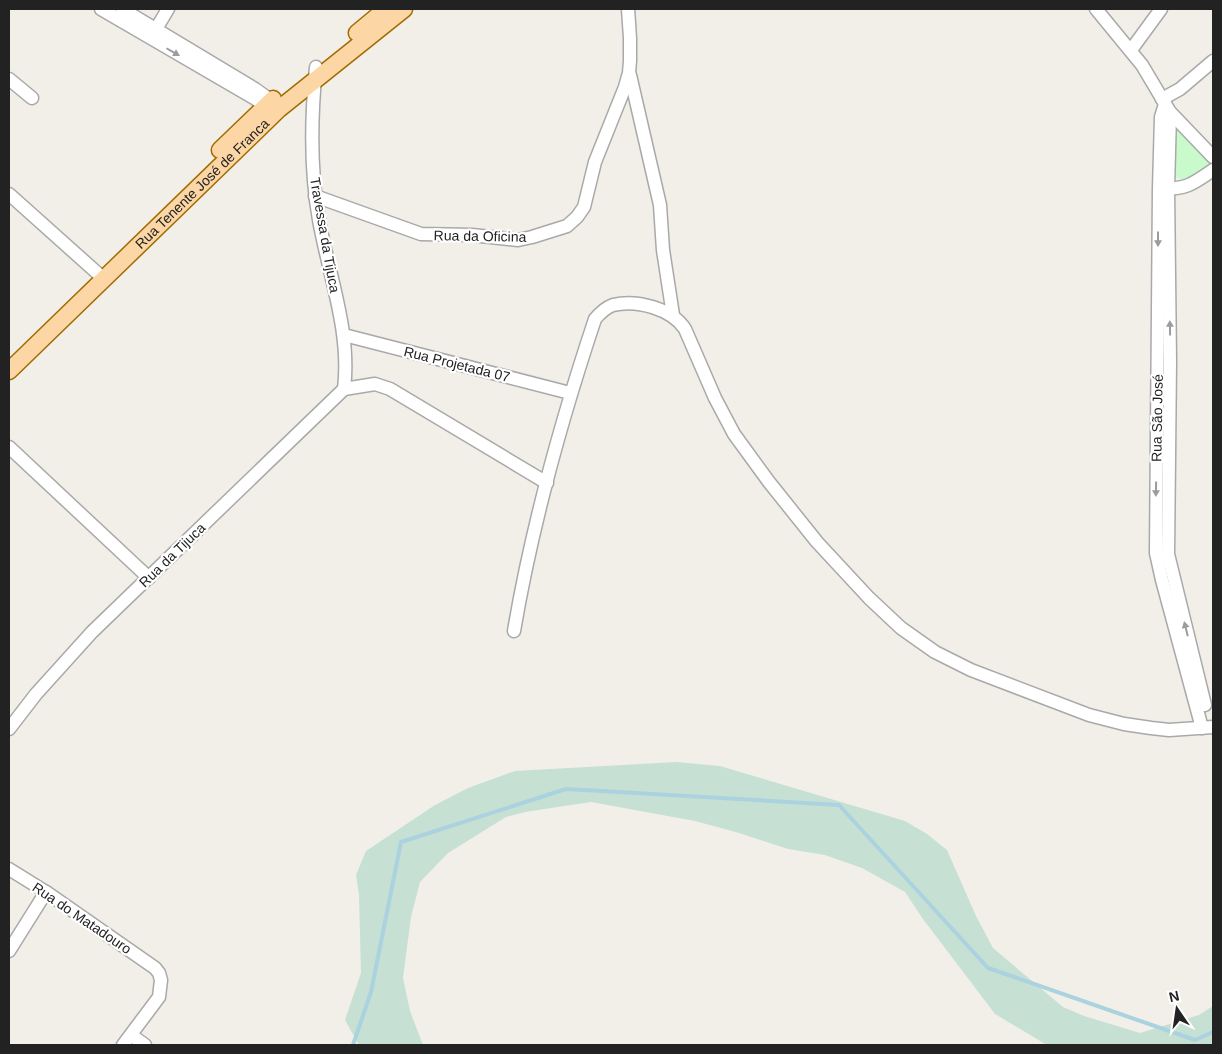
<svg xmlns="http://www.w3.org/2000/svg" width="1222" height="1054" viewBox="0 0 1222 1054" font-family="Arial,sans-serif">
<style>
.wetland{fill:#c6e0d4}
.park{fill:#c8facc}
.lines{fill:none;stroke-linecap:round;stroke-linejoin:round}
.stream{stroke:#aad3df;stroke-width:4}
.minor-casing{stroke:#a9a9a9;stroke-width:15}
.major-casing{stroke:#a06b00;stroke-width:19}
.minor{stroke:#fff;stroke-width:12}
.major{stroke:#fcd6a4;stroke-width:16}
.oneway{fill:#9c9c9c}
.labels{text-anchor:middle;stroke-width:4.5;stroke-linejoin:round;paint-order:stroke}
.street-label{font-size:14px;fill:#222;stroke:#fff}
</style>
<rect width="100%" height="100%" fill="#f2efe9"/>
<!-- wetland -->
<polygon class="wetland" points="676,762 720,766 905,821 927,834 947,850 976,916 993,948 1063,1007 1084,1016 1140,1033 1199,1015 1213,1006 1213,1045 1047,1045 995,1014 923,919 905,892 862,868 825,855 788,849 739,833 695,821 591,802 525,812 506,817 448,853 420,882 411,917 403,978 410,1011 423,1045 359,1045 345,1020 361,973 359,895 356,875 366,851 435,805 468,788 515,771"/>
<!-- park -->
<polygon class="park" points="1182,125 1211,163 1186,180 1177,178 1174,172 1173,128"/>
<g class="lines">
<!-- stream -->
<polyline class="stream" points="353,1045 371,992 401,842 566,789 839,805 988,968 1195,1040 1213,1032"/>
<!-- minor casing -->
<g class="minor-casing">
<g id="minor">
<polyline points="101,9 254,98 272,111"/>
<polyline points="122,9 255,89 269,99"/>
<polyline points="1096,9 1142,65 1170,112 1213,157"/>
<polyline points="156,29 168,9"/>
<polyline points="1131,50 1161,9"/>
<path d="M316,67C311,117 310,170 319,220C329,276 351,332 344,389"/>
<polyline points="630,75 660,205 663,250 673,315"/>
<polyline points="9,79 32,98"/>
<polyline points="1162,99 1180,89 1213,61"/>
<polyline points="1165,104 1161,117 1159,189 1156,553 1162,580 1202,728"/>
<polyline points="1170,114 1168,189 1170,361 1168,554 1205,705"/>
<path d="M1161,189C1187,189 1193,184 1213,170"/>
<polyline points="9,194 104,279"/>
<polyline points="315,196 421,234 472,235 518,240 532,237 567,226 577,217 584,207 595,162 625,87 629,73 630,61 630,38 628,9"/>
<polyline points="344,335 570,393"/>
<polyline points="344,389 375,384 390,389 547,483"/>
<polyline points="9,447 149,578"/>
<path d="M514,631C532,525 561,421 595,319C600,313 605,308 613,305C637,299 672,309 685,329L715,398L734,434L769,482L817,542L869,598L901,628L935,652L971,670L1089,715L1124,724L1151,728L1169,730L1213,727"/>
<polyline points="9,729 36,694 92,632 344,389"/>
<polyline points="9,869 46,892 155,968 159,973 161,980 159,997 123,1045"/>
<polyline points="9,951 46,892"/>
<polyline points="131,1035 145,1045"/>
</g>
</g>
<!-- major casing -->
<g class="major-casing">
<g id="major">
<polyline points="357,33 386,9"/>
<polyline points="220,150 273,99"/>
<path id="s1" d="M9,371L279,109L404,9"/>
</g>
</g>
<!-- minor -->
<use href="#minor" class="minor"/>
<!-- major -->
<use href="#major" class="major"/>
</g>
<!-- one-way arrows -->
<defs><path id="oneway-solid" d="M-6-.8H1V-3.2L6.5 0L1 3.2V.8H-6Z" transform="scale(1.25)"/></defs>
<g class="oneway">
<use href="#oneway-solid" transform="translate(173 52) rotate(30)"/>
<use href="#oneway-solid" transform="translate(1158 239) rotate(90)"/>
<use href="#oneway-solid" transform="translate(1170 328) rotate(-91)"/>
<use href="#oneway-solid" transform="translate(1156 489) rotate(91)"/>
<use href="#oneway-solid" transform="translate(1186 629) rotate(-104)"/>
</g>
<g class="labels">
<!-- street labels -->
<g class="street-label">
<text dy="5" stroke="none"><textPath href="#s1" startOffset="269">Rua Tenente José de Franca</textPath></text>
<text transform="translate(325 235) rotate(80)" y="5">Travessa da Tijuca</text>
<text transform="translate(480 236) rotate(1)" y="5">Rua da Oficina</text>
<text transform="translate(457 364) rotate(14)" y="5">Rua Projetada 07</text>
<text transform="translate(1157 418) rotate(-89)" y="5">Rua São José</text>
<text transform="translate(172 555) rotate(-44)" y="5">Rua da Tijuca</text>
<text transform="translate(82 918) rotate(34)" y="5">Rua do Matadouro</text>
</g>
</g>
<!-- border -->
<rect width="1222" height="1054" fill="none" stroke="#222222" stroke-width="20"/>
<!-- north arrow -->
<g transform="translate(1177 1009) rotate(347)" stroke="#ffffff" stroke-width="4" paint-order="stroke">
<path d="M0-4L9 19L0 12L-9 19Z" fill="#222222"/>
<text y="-8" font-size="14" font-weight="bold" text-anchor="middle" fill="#222222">N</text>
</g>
</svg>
